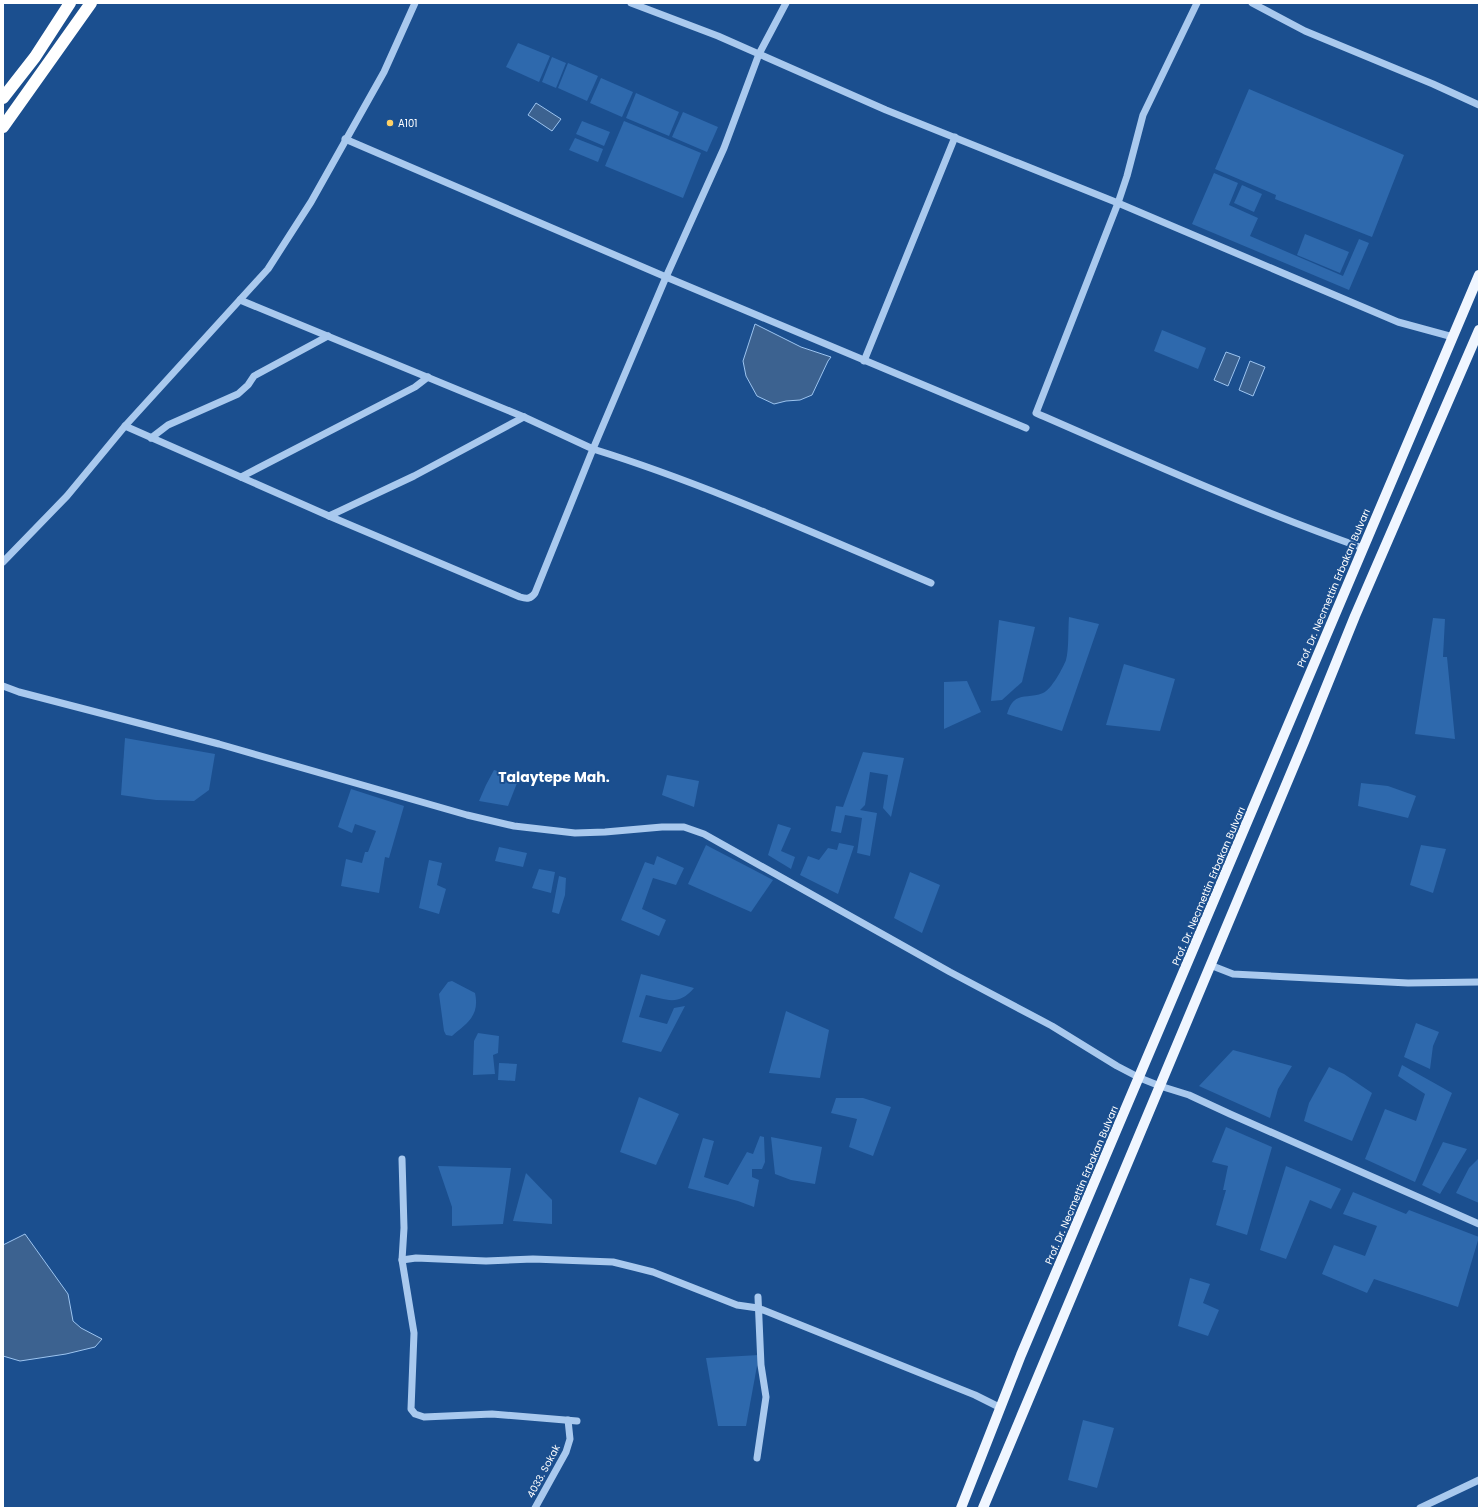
<svg xmlns="http://www.w3.org/2000/svg" width="1482" height="1511" viewBox="0 0 1482 1511" font-family="Poppins,sans-serif">
<style>
.green{fill:#2e69ad}
.water{fill:#3c6290;stroke:#9cc4f0}
.lines{fill:none;stroke-linecap:round;stroke-linejoin:round}
.minor{stroke:#a9c9ee;stroke-width:7}
.major{stroke:#f0f6ff;stroke-width:10}
.highway{stroke:#fff;stroke-width:12}
.poi-dot{fill:#ffd166;stroke:#1b4f8f;stroke-width:1.5}
.labels{text-anchor:middle;stroke-width:4;stroke-linejoin:round;paint-order:stroke}
.poi-label{font-size:10px;fill:#fff;stroke:#1b4f8f;text-anchor:start}
.street-label{font-size:10px;fill:#fff;stroke:#1b4f8f}
.district-label{font-size:14px;font-weight:bold;fill:#fff;stroke:#1b4f8f}
</style>
<rect width="100%" height="100%" fill="#1b4f8f"/>
<!-- green -->
<g class="green">
<polygon points="518,43 550,56 539,82 506,67"/>
<polygon points="552,57 566,63 556,88 542,82"/>
<polygon points="568,63 598,76 587,101 558,88"/>
<polygon points="601,78 633,92 622,117 590,103"/>
<polygon points="1249,89 1404,155 1372,237 1275,199 1276,195 1215,169"/>
<polygon points="636,93 679,112 669,136 626,118"/>
<polygon points="683,112 718,127 707,152 672,137"/>
<polygon points="582,121 610,132 604,146 576,134"/>
<polygon points="624,121 701,153 683,198 605,166"/>
<polygon points="575,138 603,149 598,162 569,150"/>
<polygon points="1214,173 1238,183 1229,205 1258,218 1250,236 1343,276 1359,239 1369,243 1349,290 1192,224"/>
<polygon points="1242,185 1262,194 1254,212 1234,203"/>
<polygon points="1305,234 1349,252 1340,273 1297,255"/>
<polygon points="1162,330 1206,348 1198,369 1154,351"/>
<path d="M1069,617L1099,624L1062,731L1007,714C1014,690 1026,700 1043,693C1051,690 1063,668 1066,660C1069,650 1068,628 1069,617Z"/>
<polygon points="1433,618 1445,619 1443,657 1447,657 1455,739 1415,734"/>
<polygon points="999,620 1035,627 1022,682 1002,700 991,701"/>
<polygon points="1124,664 1175,679 1160,731 1106,725"/>
<polygon points="967,681 981,712 944,729 944,682"/>
<polygon points="125,738 215,754 209,790 194,801 156,800 121,795"/>
<polygon points="863,752 904,758 891,817 883,808 888,775 870,772 865,805 860,810 877,813 870,856 857,853 862,818 845,815 841,833 831,831 836,806 843,807"/>
<polygon points="494,770 519,778 508,806 479,801 486,785"/>
<polygon points="667,775 699,781 694,807 662,795"/>
<polygon points="1361,783 1388,786 1416,796 1408,818 1358,806"/>
<polygon points="351,789 404,806 389,858 385,857 379,893 341,886 346,859 362,863 365,852 368,852 376,831 355,824 352,833 338,827"/>
<polygon points="778,824 791,828 781,851 795,857 791,869 768,855"/>
<polygon points="839,843 854,846 838,894 800,875 808,856 819,860 828,848 837,850"/>
<polygon points="706,845 773,880 751,912 688,884"/>
<polygon points="1421,845 1446,849 1433,893 1410,885"/>
<polygon points="499,847 527,853 523,867 495,861"/>
<polygon points="657,856 684,868 676,885 653,878 642,909 666,920 659,936 621,920 645,862 654,865"/>
<polygon points="429,860 442,863 437,885 446,889 439,914 419,908"/>
<polygon points="539,869 555,872 551,893 532,888"/>
<polygon points="910,872 940,885 922,933 894,918"/>
<polygon points="559,876 566,878 565,895 559,914 552,912"/>
<path d="M641,974L694,988C678,1007 666,999 646,995L639,1017L667,1024L674,1008L685,1006L661,1052L622,1042Z"/>
<path d="M452,981L475,993C480,1016 467,1023 452,1036L446,1035L444,1031L439,994L448,982Z"/>
<polygon points="786,1011 829,1030 820,1078 769,1073"/>
<polygon points="1416,1023 1439,1032 1433,1046 1430,1069 1404,1057"/>
<polygon points="478,1033 499,1036 498,1053 493,1055 495,1074 473,1075 474,1041"/>
<polygon points="1233,1050 1292,1066 1278,1089 1270,1118 1199,1086"/>
<polygon points="499,1063 517,1064 515,1081 498,1080"/>
<polygon points="1402,1065 1452,1093 1415,1182 1365,1159 1385,1109 1416,1121 1425,1094 1398,1076"/>
<polygon points="1329,1067 1344,1074 1372,1093 1352,1141 1304,1121 1309,1103"/>
<polygon points="639,1097 679,1114 656,1165 620,1152"/>
<polygon points="836,1098 863,1098 891,1107 873,1156 849,1147 857,1119 831,1113"/>
<polygon points="1226,1127 1272,1147 1247,1235 1216,1225 1226,1190 1223,1190 1228,1166 1212,1162"/>
<polygon points="760,1136 764,1137 765,1162 762,1169 752,1169 752,1177 759,1180 754,1207 738,1201 688,1188 703,1138 714,1141 704,1177 728,1185 747,1152 753,1154"/>
<polygon points="771,1137 822,1147 815,1184 791,1180 775,1174"/>
<polygon points="1443,1142 1467,1149 1440,1194 1422,1185"/>
<polygon points="1479,1158 1479,1203 1456,1193 1469,1168"/>
<polygon points="438,1166 511,1168 503,1224 452,1226 452,1207"/>
<polygon points="1286,1166 1341,1189 1331,1209 1310,1200 1286,1259 1260,1250"/>
<polygon points="526,1173 552,1200 552,1224 513,1221"/>
<polygon points="1353,1192 1406,1214 1409,1210 1479,1237 1458,1307 1374,1279 1367,1293 1322,1274 1334,1245 1365,1256 1377,1226 1343,1214"/>
<polygon points="1190,1278 1210,1284 1203,1303 1219,1310 1208,1336 1178,1326"/>
<polygon points="759,1355 746,1426 718,1426 706,1358"/>
<polygon points="1083,1420 1114,1428 1097,1488 1068,1480"/>
</g>
<!-- water -->
<g class="water">
<polygon points="536,103 561,119 552,131 528,115"/>
<polygon points="755,324 801,347 831,357 828,361 812,395 800,400 786,401 774,404 757,396 746,376 743,361"/>
<polygon points="1226,352 1240,357 1228,386 1214,380"/>
<polygon points="1250,361 1265,367 1253,396 1239,390"/>
<polygon points="25,1234 68,1294 73,1321 81,1328 102,1339 95,1347 66,1354 20,1361 3,1356 3,1245"/>
</g>
<g class="lines">
<!-- minor -->
<g class="minor">
<polyline points="631,3 718,36 886,110 1118,203 1398,322 1453,337"/>
<path d="M786,3L759,54L724,148L666,277L593,449C709,485 820,536 931,583"/>
<path d="M1197,3L1143,115L1127,176L1118,203L1036,413C1144,460 1252,509 1363,548"/>
<polyline points="1252,3 1305,31 1433,84 1479,105"/>
<polyline points="345,139 666,277 1026,428"/>
<polyline points="864,361 955,137"/>
<path d="M125,426L329,516L520,597C527,599 531,599 535,593L593,449L524,417L240,300"/>
<polyline points="151,438 168,425 238,394 248,385 254,376 328,336"/>
<polyline points="241,477 415,387 428,377"/>
<polyline points="329,516 414,476 524,417"/>
<polyline points="3,562 67,496 125,426 268,269 311,202 384,72 415,3"/>
<polyline points="3,686 19,692 219,744 467,815 514,826 575,833 605,832 662,827 684,827 704,834 950,972 1052,1026 1117,1066 1140,1078 1160,1086 1189,1095 1230,1114 1479,1224"/>
<polyline points="1210,965 1233,974 1408,983 1479,982"/>
<polyline points="402,1159 404,1228 402,1260 414,1333 411,1409 415,1414 424,1417 492,1414 577,1421"/>
<polyline points="402,1260 416,1258 486,1261 533,1259 613,1262 653,1272 737,1305 758,1308 975,1395 1001,1408"/>
<polyline points="757,1458 766,1397 761,1365 758,1297"/>
<polyline points="535,1508 566,1452 570,1439 568,1420"/>
<polyline points="1420,1508 1479,1480"/>
</g>
<!-- major -->
<g class="major">
<polyline points="961,1508 1021,1355 1479,275"/>
<polyline points="983,1508 1304,742 1355,616 1479,330"/>
</g>
<!-- highway -->
<g class="highway">
<polyline points="3,98 35,57 70,3"/>
<polyline points="3,127 91,3"/>
</g>
</g>
<!-- markers -->
<circle class="poi-dot" cx="390" cy="123" r="4"/>
<g class="labels">
<!-- poi labels -->
<g class="poi-label">
<text x="398" y="127">A101</text>
</g>
<!-- street labels -->
<g class="street-label">
<text transform="translate(1333 588) rotate(-67)" y="4">Prof. Dr. Necmettin Erbakan Bulvarı</text>
<text transform="translate(1208 886) rotate(-67)" y="4">Prof. Dr. Necmettin Erbakan Bulvarı</text>
<text transform="translate(1081 1185) rotate(-67)" y="4">Prof. Dr. Necmettin Erbakan Bulvarı</text>
<text transform="translate(543 1471) rotate(-62)" y="4">4033. Sokak</text>
</g>
<!-- district labels -->
<g class="district-label">
<text x="554" y="782">Talaytepe Mah.</text>
</g>
</g>
<!-- border -->
<rect width="1482" height="1511" fill="none" stroke="#ffffff" stroke-width="8"/>
</svg>
